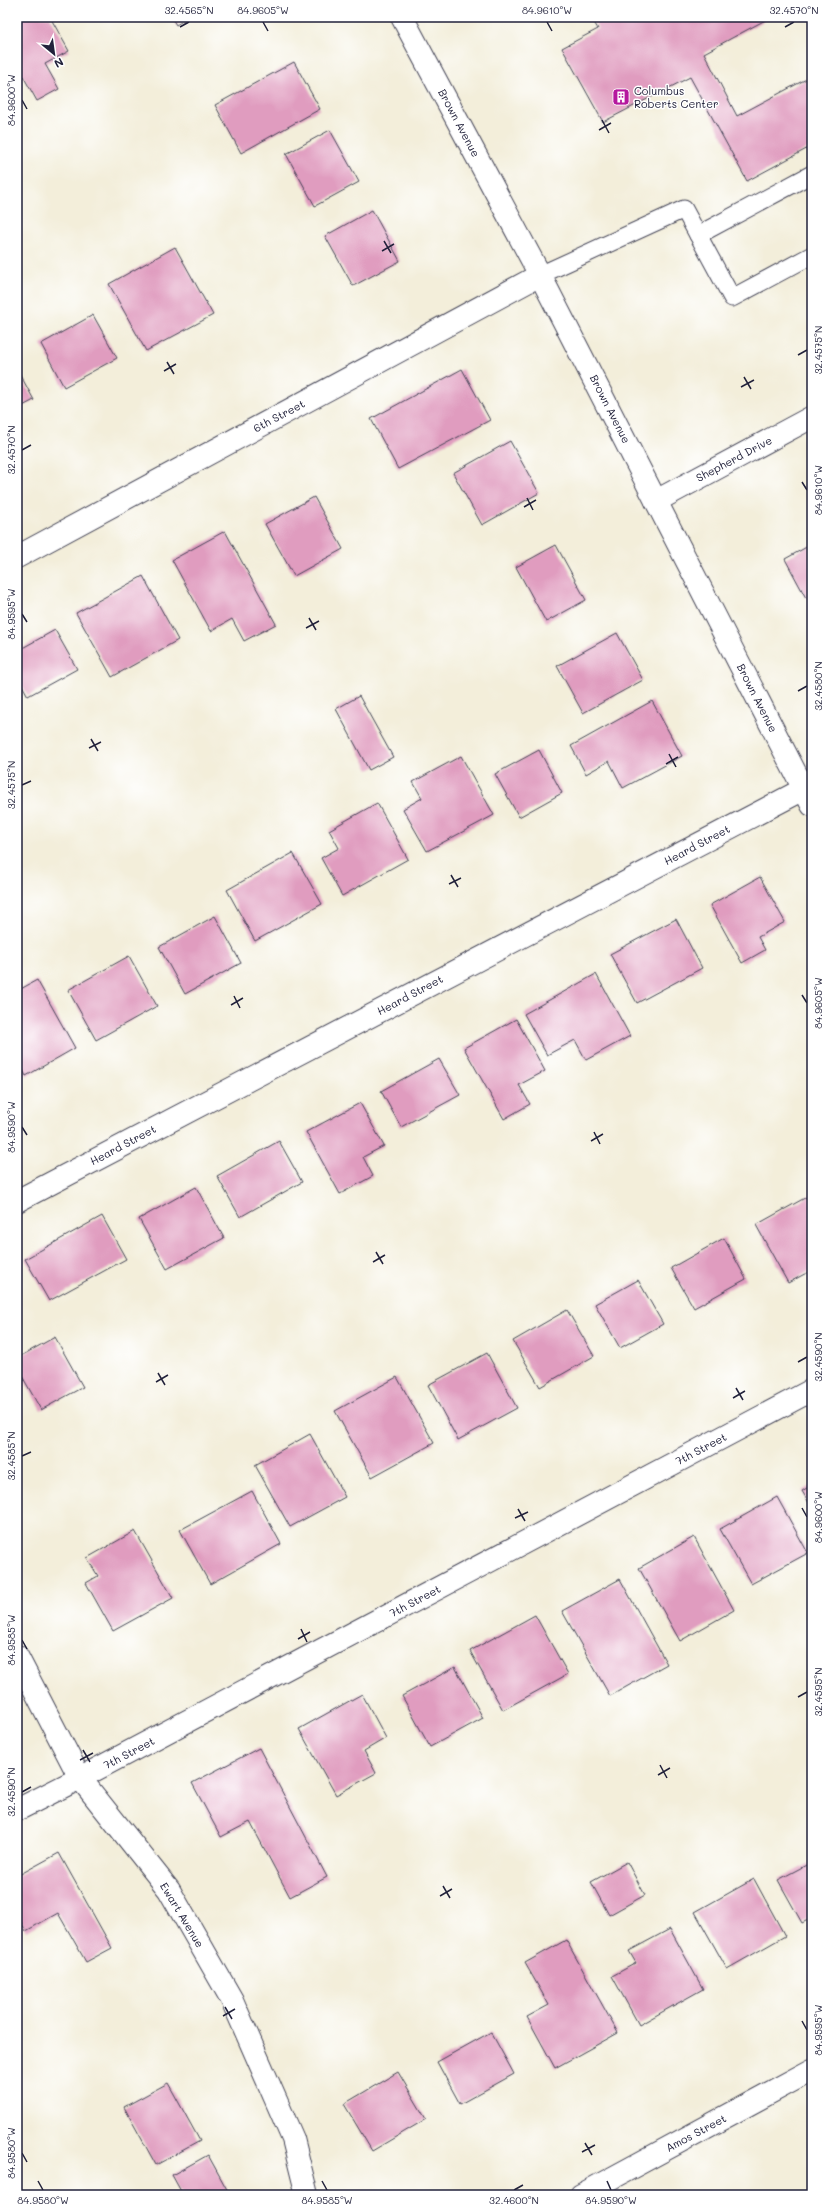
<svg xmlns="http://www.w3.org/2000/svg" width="829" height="2212" viewBox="0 0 829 2212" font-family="Mali,sans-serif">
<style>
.building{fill:#e09cbf}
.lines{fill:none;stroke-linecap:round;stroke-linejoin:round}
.service-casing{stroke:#414153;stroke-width:19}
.minor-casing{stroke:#414153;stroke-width:24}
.tertiary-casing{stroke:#414153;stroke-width:24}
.service{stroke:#fff;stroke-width:17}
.minor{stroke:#fff;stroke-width:22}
.tertiary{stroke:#fff;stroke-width:22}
.ticks{fill:none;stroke:#22223b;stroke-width:1.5}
.labels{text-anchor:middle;stroke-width:3;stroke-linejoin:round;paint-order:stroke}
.poi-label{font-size:11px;fill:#22223b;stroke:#fff;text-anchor:start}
.street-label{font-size:11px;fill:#22223b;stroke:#fff}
.neatline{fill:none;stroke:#22223b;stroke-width:1.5}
.ticks-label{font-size:10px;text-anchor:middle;fill:#22223b}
</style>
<rect width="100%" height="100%" fill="#fff"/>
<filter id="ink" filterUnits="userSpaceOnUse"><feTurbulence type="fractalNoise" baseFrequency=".025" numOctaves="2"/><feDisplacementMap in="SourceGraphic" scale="8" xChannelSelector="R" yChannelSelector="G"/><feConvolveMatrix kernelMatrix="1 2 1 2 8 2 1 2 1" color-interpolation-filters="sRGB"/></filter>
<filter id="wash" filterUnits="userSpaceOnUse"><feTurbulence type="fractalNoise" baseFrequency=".012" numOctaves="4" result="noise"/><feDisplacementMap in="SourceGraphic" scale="16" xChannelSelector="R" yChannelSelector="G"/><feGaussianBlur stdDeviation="0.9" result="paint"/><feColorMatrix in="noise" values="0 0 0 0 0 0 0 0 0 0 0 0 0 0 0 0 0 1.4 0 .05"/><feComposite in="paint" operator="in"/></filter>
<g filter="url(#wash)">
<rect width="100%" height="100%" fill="#f3eeda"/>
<g id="blocks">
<!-- building -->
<g class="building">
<polygon points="17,17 50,17 69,51 45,64 59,89 37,101 23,76 17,80"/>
<polygon points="171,17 190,17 176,25"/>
<polygon points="591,17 771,17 704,53 737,116 812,76 812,146 747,181 690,77 603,122 562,48 598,29"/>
<polygon points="294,62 320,109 241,153 215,105"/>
<polygon points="330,130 359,182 315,206 286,154"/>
<polygon points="372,210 400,261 353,286 325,236"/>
<polygon points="175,247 213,315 146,351 109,284"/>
<polygon points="93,315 117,358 64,387 41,344"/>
<polygon points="17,369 34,400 17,409"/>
<polygon points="462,369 490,420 398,469 371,419"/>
<polygon points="510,441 539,493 482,525 453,473"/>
<polygon points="314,497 343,549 294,576 265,524"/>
<polygon points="225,531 276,624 244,641 232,619 211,631 172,560"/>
<polygon points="812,544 812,594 806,598 785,559"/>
<polygon points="556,545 586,600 546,622 516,567"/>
<polygon points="143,576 178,640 112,677 76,613"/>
<polygon points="55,630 77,669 28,696 17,676 17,651"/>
<polygon points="617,633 643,680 583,713 557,666"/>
<polygon points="359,696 393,757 369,770 336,709"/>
<polygon points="652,701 682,756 623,788 609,761 586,774 571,746"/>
<polygon points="539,750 562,793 519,817 495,774"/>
<polygon points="461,756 494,815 427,851 403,809 422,798 413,782"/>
<polygon points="377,803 408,859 342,896 321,858 339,848 329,830"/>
<polygon points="293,853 322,904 255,941 227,890"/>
<polygon points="760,877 785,922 758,937 765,950 742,963 710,905"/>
<polygon points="215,916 241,963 185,994 159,947"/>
<polygon points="676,919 702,968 637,1003 610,954"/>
<polygon points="129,956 157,1006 96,1040 68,990"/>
<polygon points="596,974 630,1036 586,1060 575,1040 547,1055 524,1014"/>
<polygon points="37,980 75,1048 26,1076 17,1059 17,991"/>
<polygon points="516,1019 545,1071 519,1085 530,1104 504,1119 464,1048"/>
<polygon points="439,1059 460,1095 401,1127 381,1091"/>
<polygon points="360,1103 384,1146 363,1157 373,1176 340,1194 306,1132"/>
<polygon points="279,1141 302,1182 240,1217 217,1176"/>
<polygon points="196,1187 224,1238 167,1269 139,1219"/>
<polygon points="812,1194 812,1270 788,1283 756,1225"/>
<polygon points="102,1216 126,1259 49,1301 25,1259"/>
<polygon points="724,1238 746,1279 694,1308 671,1268"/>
<polygon points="638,1280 663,1324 620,1348 595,1304"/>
<polygon points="567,1310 594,1356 540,1387 513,1341"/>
<polygon points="55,1337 83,1387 41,1410 17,1367 17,1358"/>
<polygon points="487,1353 517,1408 458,1440 428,1385"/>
<polygon points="397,1377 434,1443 372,1477 335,1411"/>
<polygon points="310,1434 345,1497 290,1527 255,1465"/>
<polygon points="812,1485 812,1508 802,1491"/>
<polygon points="252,1491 281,1544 210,1584 180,1530"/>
<polygon points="777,1497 808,1553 751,1584 720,1529"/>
<polygon points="135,1531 173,1598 113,1631 86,1583 98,1576 87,1558"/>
<polygon points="694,1537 734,1610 680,1641 639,1568"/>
<polygon points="620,1579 667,1664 610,1696 562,1611"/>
<polygon points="535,1615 568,1674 503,1710 470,1651"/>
<polygon points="455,1667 483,1718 430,1747 402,1696"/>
<polygon points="362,1694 386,1738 364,1751 376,1773 336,1795 299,1729"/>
<polygon points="259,1748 327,1877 290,1897 250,1822 221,1837 192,1783"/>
<polygon points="59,1853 112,1948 86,1962 58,1913 26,1931 17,1915 17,1876"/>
<polygon points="627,1862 645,1895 609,1915 591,1882"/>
<polygon points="812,1862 812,1918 802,1923 778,1880"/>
<polygon points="754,1879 785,1936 727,1969 695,1912"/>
<polygon points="670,1929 703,1989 639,2025 612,1976 636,1963 629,1951"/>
<polygon points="566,1940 618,2033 555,2068 527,2017 549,2005 525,1963"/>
<polygon points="491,2032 514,2074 460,2104 437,2062"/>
<polygon points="398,2072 426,2119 372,2151 344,2104"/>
<polygon points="168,2083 200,2141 156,2165 124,2107"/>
<polygon points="208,2155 230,2195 183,2195 172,2175"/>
</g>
</g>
</g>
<g filter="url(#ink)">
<use href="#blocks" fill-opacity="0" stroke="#414153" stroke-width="1"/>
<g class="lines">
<!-- service casing -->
<g class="service-casing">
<g id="service">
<polyline points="812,174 698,235 732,298 812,255"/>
<polyline points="540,275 684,209 698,235"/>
</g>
</g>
<!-- minor casing -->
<g class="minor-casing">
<g id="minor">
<polyline points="656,501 812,417"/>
<polyline points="17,557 540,275"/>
<polyline points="17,1201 804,789"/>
<polyline points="17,1656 80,1778 169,1890 232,2000 293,2139 307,2195"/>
<polyline points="17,1810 80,1778 812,1390"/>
<polyline points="581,2195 812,2070"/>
</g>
</g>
<!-- tertiary casing -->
<g class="tertiary-casing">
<polyline id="tertiary" points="402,17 540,275 812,805"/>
</g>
<!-- service -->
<use href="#service" class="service"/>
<!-- minor -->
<use href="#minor" class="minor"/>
<!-- tertiary -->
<use href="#tertiary" class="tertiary"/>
</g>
</g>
<!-- ticks -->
<path class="ticks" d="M263,22L268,31M547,22L552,31M180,27L189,22M785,27L794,22M22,100L27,109M602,120L609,133M599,130L611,123M384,241L391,253M382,251L394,244M798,355L807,350M167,362L174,374M164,371L176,364M744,377L751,389M741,387L754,380M22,450L31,445M802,482L807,490M527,498L533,510M524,507L536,500M22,614L27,622M309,618L316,630M306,628L319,621M798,691L807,686M91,739L98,751M89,748L101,742M669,754L676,767M666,764L678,757M22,785L31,781M451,875L458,887M449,884L461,878M802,995L807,1003M234,996L240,1008M231,1005L243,998M22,1127L27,1135M594,1132L600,1144M591,1141L603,1134M376,1252L383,1264M373,1262L385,1255M798,1362L807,1357M158,1373L165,1385M156,1382L168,1375M736,1388L743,1400M733,1398L745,1391M22,1456L31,1452M802,1508L807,1517M518,1509L525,1521M515,1518L528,1512M301,1629L307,1642M298,1639L310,1632M22,1640L27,1649M798,1697L807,1692M83,1750L90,1762M80,1760L93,1753M660,1765L667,1778M658,1775L670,1768M22,1792L31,1787M443,1886L450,1898M440,1896L452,1889M225,2007L232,2019M223,2016L235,2009M802,2021L807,2030M585,2143L592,2155M582,2152L595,2145M22,2153L27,2162M38,2181L43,2190M322,2181L327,2190M607,2181L611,2190M514,2190L523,2185"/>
<!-- icons -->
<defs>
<g id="building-square" transform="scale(0.9)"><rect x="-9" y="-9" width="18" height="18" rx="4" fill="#b5179e" stroke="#fff"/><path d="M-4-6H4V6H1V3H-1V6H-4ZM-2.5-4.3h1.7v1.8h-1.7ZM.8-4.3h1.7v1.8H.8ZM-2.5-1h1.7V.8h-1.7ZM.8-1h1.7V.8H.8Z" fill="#fff"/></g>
</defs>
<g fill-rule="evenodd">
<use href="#building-square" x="621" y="97"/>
</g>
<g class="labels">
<!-- poi labels -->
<g class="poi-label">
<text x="634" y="95">Columbus<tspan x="634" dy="13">Roberts Center</tspan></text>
</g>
<!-- street labels -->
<g class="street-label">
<text transform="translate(459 123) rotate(62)" y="4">Brown Avenue</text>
<text transform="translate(610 409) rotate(63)" y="4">Brown Avenue</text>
<text transform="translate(279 416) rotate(-28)" y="4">6th Street</text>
<text transform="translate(734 459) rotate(-28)" y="4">Shepherd Drive</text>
<text transform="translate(757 698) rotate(63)" y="4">Brown Avenue</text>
<text transform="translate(697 845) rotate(-28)" y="4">Heard Street</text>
<text transform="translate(410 995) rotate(-28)" y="4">Heard Street</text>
<text transform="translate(123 1145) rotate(-28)" y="4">Heard Street</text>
<text transform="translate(701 1449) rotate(-28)" y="4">7th Street</text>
<text transform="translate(415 1601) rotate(-28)" y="4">7th Street</text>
<text transform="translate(129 1753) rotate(-28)" y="4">7th Street</text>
<text transform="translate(182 1915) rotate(59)" y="4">Ewart Avenue</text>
<text transform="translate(696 2133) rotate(-28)" y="4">Amos Street</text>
</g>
</g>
<!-- margin -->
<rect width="829" height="2212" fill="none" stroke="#fff" stroke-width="44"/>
<!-- north arrow -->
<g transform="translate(54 54) rotate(151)" stroke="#ffffff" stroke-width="3" paint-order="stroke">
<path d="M0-3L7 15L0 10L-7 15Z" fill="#22223b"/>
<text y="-6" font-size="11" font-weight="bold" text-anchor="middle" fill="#22223b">N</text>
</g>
<rect x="22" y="22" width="785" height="2168" class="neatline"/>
<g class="ticks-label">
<text x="189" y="14">32.4565°N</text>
<text x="263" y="14">84.9605°W</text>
<text x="547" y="14">84.9610°W</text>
<text x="794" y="14">32.4570°N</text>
<text transform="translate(11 100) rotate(-90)" y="4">84.9600°W</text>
<text transform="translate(818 350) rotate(-90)" y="4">32.4575°N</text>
<text transform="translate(11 450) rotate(-90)" y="4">32.4570°N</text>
<text transform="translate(818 490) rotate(-90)" y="4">84.9610°W</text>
<text transform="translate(11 614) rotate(-90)" y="4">84.9595°W</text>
<text transform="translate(818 686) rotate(-90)" y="4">32.4580°N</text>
<text transform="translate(11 785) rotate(-90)" y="4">32.4575°N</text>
<text transform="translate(818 1003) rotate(-90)" y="4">84.9605°W</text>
<text transform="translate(11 1127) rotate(-90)" y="4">84.9590°W</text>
<text transform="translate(818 1357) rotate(-90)" y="4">32.4590°N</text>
<text transform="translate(11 1456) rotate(-90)" y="4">32.4585°N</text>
<text transform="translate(818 1517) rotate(-90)" y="4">84.9600°W</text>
<text transform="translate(11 1640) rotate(-90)" y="4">84.9585°W</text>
<text transform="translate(818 1692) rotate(-90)" y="4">32.4595°N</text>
<text transform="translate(11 1792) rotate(-90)" y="4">32.4590°N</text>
<text transform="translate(818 2030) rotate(-90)" y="4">84.9595°W</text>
<text transform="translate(11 2153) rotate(-90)" y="4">84.9580°W</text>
<text x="43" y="2204">84.9580°W</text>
<text x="327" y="2204">84.9585°W</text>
<text x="514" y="2204">32.4600°N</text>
<text x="611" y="2204">84.9590°W</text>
</g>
</svg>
